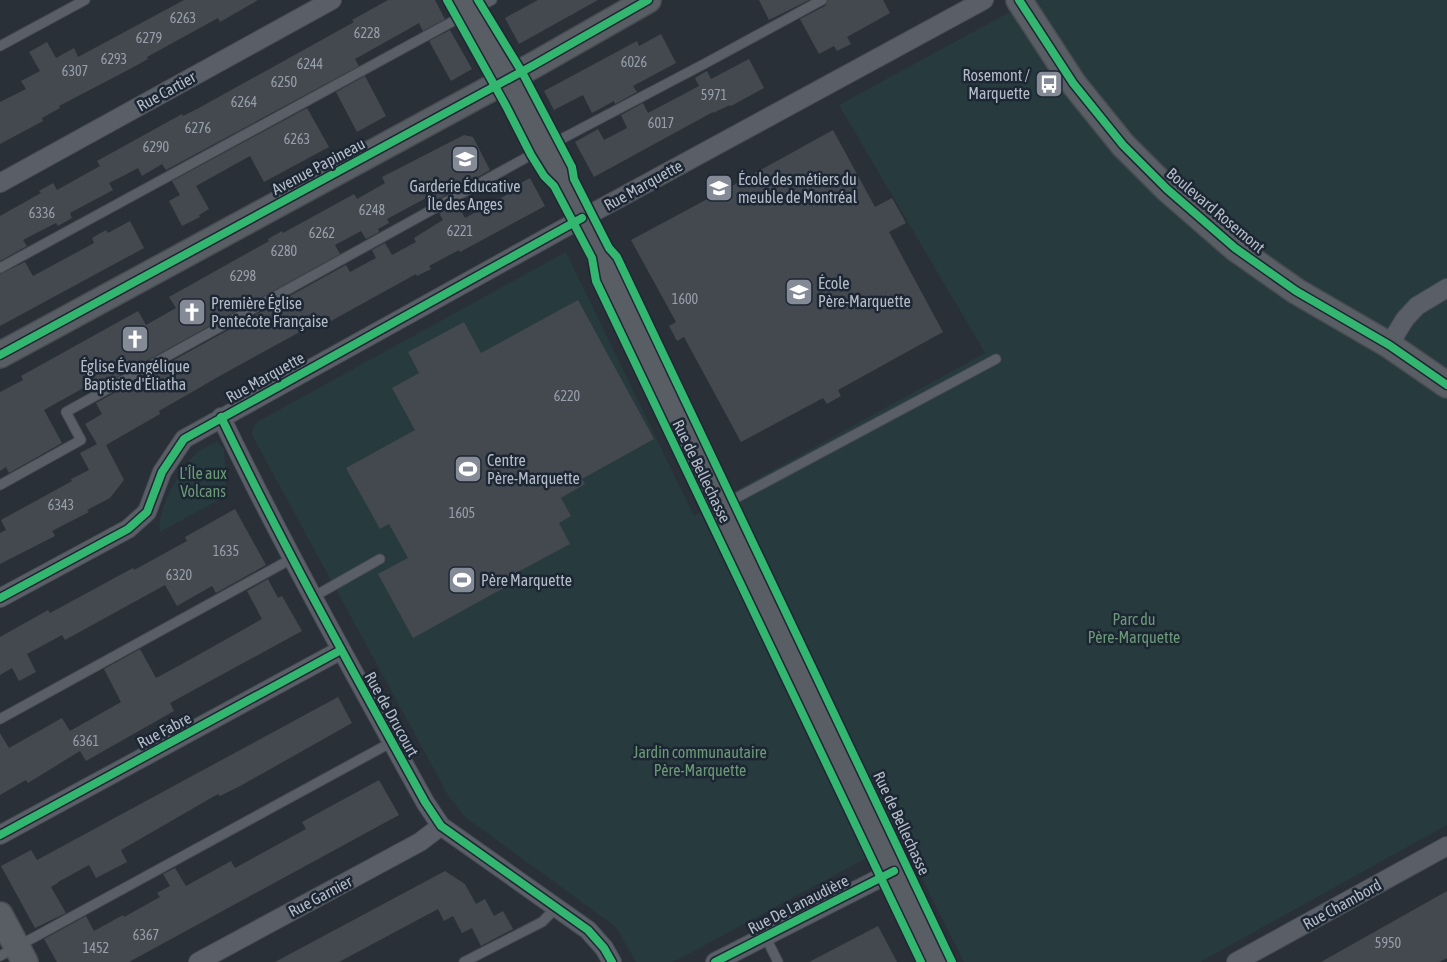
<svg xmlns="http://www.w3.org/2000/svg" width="1447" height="962" viewBox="0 0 1447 962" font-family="'Asap Condensed',sans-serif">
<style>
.green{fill:#273a3e}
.building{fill:#444950}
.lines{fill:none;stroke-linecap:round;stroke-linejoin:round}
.lane-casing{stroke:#484c53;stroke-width:11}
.street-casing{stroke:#484c53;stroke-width:20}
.secondary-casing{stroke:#484c53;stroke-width:28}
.lane{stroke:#5a5e66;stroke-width:9}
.street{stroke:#5a5e66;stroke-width:18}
.secondary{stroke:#595d64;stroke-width:25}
.cycleway-casing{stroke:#1d2633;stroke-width:11}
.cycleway{stroke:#33b770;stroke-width:8}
.labels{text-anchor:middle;stroke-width:5;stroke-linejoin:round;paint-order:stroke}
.number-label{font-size:14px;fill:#989fab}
.poi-label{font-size:16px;fill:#b4bcc9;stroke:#1d2633;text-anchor:start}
.street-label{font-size:16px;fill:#b4bcc9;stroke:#1d2633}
.park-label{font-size:16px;fill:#6b9a76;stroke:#1d2633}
</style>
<rect width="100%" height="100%" fill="#2a3038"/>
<!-- green -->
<g class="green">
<polygon points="1032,0 1447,0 1447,825 1200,962 964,962 902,839 679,959 672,962 636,962 616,927 465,817 448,795 252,435 253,428 257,422 566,252 694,516 742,487 985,353 839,105"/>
<path d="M217,442L224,449L226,486L224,497L160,532C155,511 183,464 199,451C204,447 212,445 217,442Z"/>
</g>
<!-- building -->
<g class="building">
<polygon points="184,0 258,0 220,22 218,18 147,57 148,59 130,69 59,106 60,108 42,118 43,121 0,144 0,102 26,89 21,81 40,71 29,52 47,42 56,58 74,48 78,57"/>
<polygon points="388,0 435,0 445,19 423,31 419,23 398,35 355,59 359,66 166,170 162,164 142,176 138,168 123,176 109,183 113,190 70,213 72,218 58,226 56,223 23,240 27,246 0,261 0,216 41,193 39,191 53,183 57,190 100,166 97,161 182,114 183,116 197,109 354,22 352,20"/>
<polygon points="538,0 598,0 519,44 505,18"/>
<polygon points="759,0 809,0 769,20"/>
<polygon points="828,0 883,0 890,13 847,37 851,44 837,51 834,46 819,54 800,19 825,6"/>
<polygon points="450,30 472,69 451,81 429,41"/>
<polygon points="661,34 676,63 633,86 637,92 615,104 614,101 592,113 583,95 554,110 544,91 637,41 639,46"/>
<polygon points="749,59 764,88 731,106 730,105 713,113 713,112 594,177 575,142 598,129 604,140 627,128 621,115 643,103 648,113 699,86 695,78 707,71 711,79"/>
<polygon points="365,76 386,116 357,132 336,92"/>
<polygon points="307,108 329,147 264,182 250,156 196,186 209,209 199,215 200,217 182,226 169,201 180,195 172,181"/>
<polygon points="833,130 875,207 892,198 906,223 889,232 943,332 838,390 841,396 827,404 823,398 741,442 684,337 677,341 669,326 676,322 631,240 713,196 708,185 722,177 728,188"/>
<polygon points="464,135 473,137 490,170 433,202 430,196 415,204 387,219 389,223 378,229 379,232 366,239 361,231 335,245 340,254 90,392 87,386 44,410 62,443 9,473 6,467 0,471 0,392 23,380 21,376 138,311 146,325 176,308 169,297 269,241 268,239 282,231 283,233 354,194 357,199 385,183 382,177"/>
<polygon points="530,178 545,206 460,252 459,250 429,266 431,269 417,276 416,274 331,321 329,316 225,373 159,411 160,414 106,445 124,480 110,498 87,510 89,512 52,531 55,536 0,564 0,533 6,530 1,520 72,481 71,479 89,470 80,453 97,444 85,424 102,414 96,403 346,265 350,272 376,258 372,250 385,243 392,255 416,242 414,238 443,220 439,213 457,203 465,218 512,192 510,189"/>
<polygon points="130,221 144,248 0,326 0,274 25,262 33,276 94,243 92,238 106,230 108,233"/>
<polygon points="578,300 654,439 582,479 585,484 561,498 571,516 559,523 570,544 516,573 520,579 413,638 378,574 408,558 389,524 380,529 346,468 415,430 392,388 419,373 408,352 464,322 481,353"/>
<polygon points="235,509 266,565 216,593 212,586 177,606 165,585 65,640 62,635 27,654 36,672 19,681 12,668 0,675 0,637 48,610 50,613 133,568 134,570 187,541 185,537"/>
<polygon points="268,579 278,598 282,596 302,631 170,703 174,711 86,761 80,751 28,783 26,780 0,795 0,733 9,748 62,718 70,731 121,702 104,669 140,649 156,678 182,664 262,619 247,591"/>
<polygon points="338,697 352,723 242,785 220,796 218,794 121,850 127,862 96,878 89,865 58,882 58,883 51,887 66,913 35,928 1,866 31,850 37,860"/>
<polygon points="379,780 399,815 129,962 57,962 44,939 86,916 94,931 123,915 124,917 160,897 157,893 170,886 163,874 175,868 186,886 231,861 235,868 306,829 302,822"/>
<polygon points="445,871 465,884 476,904 485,899 494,916 503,911 513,929 481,946 472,928 462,933 453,916 444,921 438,909 339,962 275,962"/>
<polygon points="1447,891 1447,958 1439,962 1321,962"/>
<polygon points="878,926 897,962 809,962"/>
</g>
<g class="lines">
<!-- lane casing -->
<g class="lane-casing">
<g id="lane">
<polyline points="0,46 85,0"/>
<polyline points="0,268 492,0"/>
<polyline points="0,485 81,440 66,412 531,155 704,64 822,0"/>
<polyline points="723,505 996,359"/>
<polyline points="313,597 380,559"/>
<polyline points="0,719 293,558"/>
<polyline points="765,936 778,962"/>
<polyline points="0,956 392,742"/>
<polyline points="464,962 542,922 556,908"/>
</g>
</g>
<!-- street casing -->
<g class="street-casing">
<g id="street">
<polyline points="0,183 332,0"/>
<polyline points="1389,345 1405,319 1417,306 1447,288"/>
<path d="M221,417C284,548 355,675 425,802L441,826L588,930L604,948L612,962"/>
<polyline points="0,598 128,529 147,512 162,472 184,439 559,231 984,0"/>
<polyline points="0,835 341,650"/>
<polyline points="198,962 420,842 441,826"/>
<polyline points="715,962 894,871"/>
<polyline points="1236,962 1447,846"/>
</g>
</g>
<!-- secondary casing -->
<g class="secondary-casing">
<g id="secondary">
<polyline points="462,0 546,148 582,218 721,506 938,962"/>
<polyline points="1019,0 1073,83 1123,145 1167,189 1235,248 1296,291 1389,345 1447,385"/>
<polyline points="0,355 534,65 648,0"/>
<polyline points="0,915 25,962"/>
</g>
</g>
<!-- lane -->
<use href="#lane" class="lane"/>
<!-- street -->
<use href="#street" class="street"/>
<!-- secondary -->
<use href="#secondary" class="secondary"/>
<!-- cycleway casing -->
<g class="cycleway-casing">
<g id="cycleway">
<polyline points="447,0 506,106 531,155 544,176 554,186 592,258 596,281 921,962"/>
<polyline points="478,0 522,72 572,167 574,179 609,248 617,257 952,962"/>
<polyline points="1019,0 1073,83 1123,145 1167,189 1235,248 1296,291 1389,345 1447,385"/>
<polyline points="0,355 534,65 648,0"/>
<path d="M221,417C284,548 355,675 425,802L441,826L588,930L604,948L612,962"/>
<polyline points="0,598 128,529 147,512 162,472 184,439 582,218"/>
<polyline points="0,835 341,650"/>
<polyline points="715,962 894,871"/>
</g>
</g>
<!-- cycleway -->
<use href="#cycleway" class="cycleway"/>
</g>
<!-- icons -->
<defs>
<g id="bus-square" transform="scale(1.4375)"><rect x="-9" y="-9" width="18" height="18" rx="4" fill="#848b96" stroke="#1d2633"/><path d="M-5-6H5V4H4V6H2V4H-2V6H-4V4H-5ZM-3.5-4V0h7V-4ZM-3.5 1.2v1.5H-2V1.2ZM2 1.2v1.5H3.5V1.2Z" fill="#fff"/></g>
<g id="school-square" transform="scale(1.4375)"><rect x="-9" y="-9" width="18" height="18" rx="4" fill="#848b96" stroke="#1d2633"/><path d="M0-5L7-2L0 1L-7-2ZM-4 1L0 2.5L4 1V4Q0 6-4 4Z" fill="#fff"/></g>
<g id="university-square" transform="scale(1.4375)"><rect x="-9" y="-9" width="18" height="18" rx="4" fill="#848b96" stroke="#1d2633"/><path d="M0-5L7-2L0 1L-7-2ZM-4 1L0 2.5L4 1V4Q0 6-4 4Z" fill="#fff"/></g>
<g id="church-square" transform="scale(1.4375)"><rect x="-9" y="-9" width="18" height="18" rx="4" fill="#848b96" stroke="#1d2633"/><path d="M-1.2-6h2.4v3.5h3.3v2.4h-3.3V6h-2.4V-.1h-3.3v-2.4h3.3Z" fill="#fff"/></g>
<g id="stadium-square" transform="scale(1.4375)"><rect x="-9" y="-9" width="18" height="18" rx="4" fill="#848b96" stroke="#1d2633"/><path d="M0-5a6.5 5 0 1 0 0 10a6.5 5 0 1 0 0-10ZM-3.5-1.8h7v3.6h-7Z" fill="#fff"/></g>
</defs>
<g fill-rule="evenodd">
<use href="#bus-square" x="1049" y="84"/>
<use href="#school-square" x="465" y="159"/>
<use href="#university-square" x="719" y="188"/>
<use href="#school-square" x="799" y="292"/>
<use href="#church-square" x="192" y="312"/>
<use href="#church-square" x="135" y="339"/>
<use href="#stadium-square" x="468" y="469"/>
<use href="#stadium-square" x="462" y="580"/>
</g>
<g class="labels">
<!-- number labels -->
<g class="number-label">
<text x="183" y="23">6263</text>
<text x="367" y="38">6228</text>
<text x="149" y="43">6279</text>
<text x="114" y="64">6293</text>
<text x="634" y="67">6026</text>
<text x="310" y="69">6244</text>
<text x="75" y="76">6307</text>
<text x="284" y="87">6250</text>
<text x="714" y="100">5971</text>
<text x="244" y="107">6264</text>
<text x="661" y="128">6017</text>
<text x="198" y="133">6276</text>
<text x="297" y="144">6263</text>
<text x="156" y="152">6290</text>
<text x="372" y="215">6248</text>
<text x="42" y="218">6336</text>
<text x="460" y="236">6221</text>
<text x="322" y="238">6262</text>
<text x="284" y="256">6280</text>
<text x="243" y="281">6298</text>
<text x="685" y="304">1600</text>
<text x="567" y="401">6220</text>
<text x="61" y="510">6343</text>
<text x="462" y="518">1605</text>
<text x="226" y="556">1635</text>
<text x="179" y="580">6320</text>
<text x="86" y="746">6361</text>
<text x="146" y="940">6367</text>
<text x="1388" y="948">5950</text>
<text x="96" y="953">1452</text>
</g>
<!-- poi labels -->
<g class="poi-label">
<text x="1030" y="81" text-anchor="end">Rosemont /<tspan x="1030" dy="18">Marquette</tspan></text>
<text x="738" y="185">École des métiers du<tspan x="738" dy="18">meuble de Montréal</tspan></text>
<text x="465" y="192" text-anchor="middle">Garderie Éducative<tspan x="465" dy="18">Île des Anges</tspan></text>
<text x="818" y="289">École<tspan x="818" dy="18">Père-Marquette</tspan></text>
<text x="211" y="309">Première Église<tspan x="211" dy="18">Penteĉote Française</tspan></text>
<text x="135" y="372" text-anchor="middle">Église Évangélique<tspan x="135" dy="18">Baptiste d'Éliatha</tspan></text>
<text x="487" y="466">Centre<tspan x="487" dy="18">Père-Marquette</tspan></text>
<text x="481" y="586">Père Marquette</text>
</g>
<!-- street labels -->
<g class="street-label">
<text transform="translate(166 91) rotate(-29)" y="6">Rue Cartier</text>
<text transform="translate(318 166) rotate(-28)" y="6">Avenue Papineau</text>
<text transform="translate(643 185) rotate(-29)" y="6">Rue Marquette</text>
<text transform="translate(1216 210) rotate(40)" y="6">Boulevard Rosemont</text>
<text transform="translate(265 377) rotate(-29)" y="6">Rue Marquette</text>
<text transform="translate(702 471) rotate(64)" y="6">Rue de Bellechasse</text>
<text transform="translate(392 714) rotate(61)" y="6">Rue de Drucourt</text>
<text transform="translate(164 730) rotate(-28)" y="6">Rue Fabre</text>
<text transform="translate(902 823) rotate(65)" y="6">Rue de Bellechasse</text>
<text transform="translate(320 896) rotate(-28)" y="6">Rue Garnier</text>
<text transform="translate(798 904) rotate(-27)" y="6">Rue De Lanaudière</text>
<text transform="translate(1342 904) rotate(-29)" y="6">Rue Chambord</text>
</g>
<!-- park labels -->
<g class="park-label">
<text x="203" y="479">L'Île aux<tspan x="203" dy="18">Volcans</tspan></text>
<text x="1134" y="625">Parc du<tspan x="1134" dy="18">Père-Marquette</tspan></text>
<text x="700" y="758">Jardin communautaire<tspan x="700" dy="18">Père-Marquette</tspan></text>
</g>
</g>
</svg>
